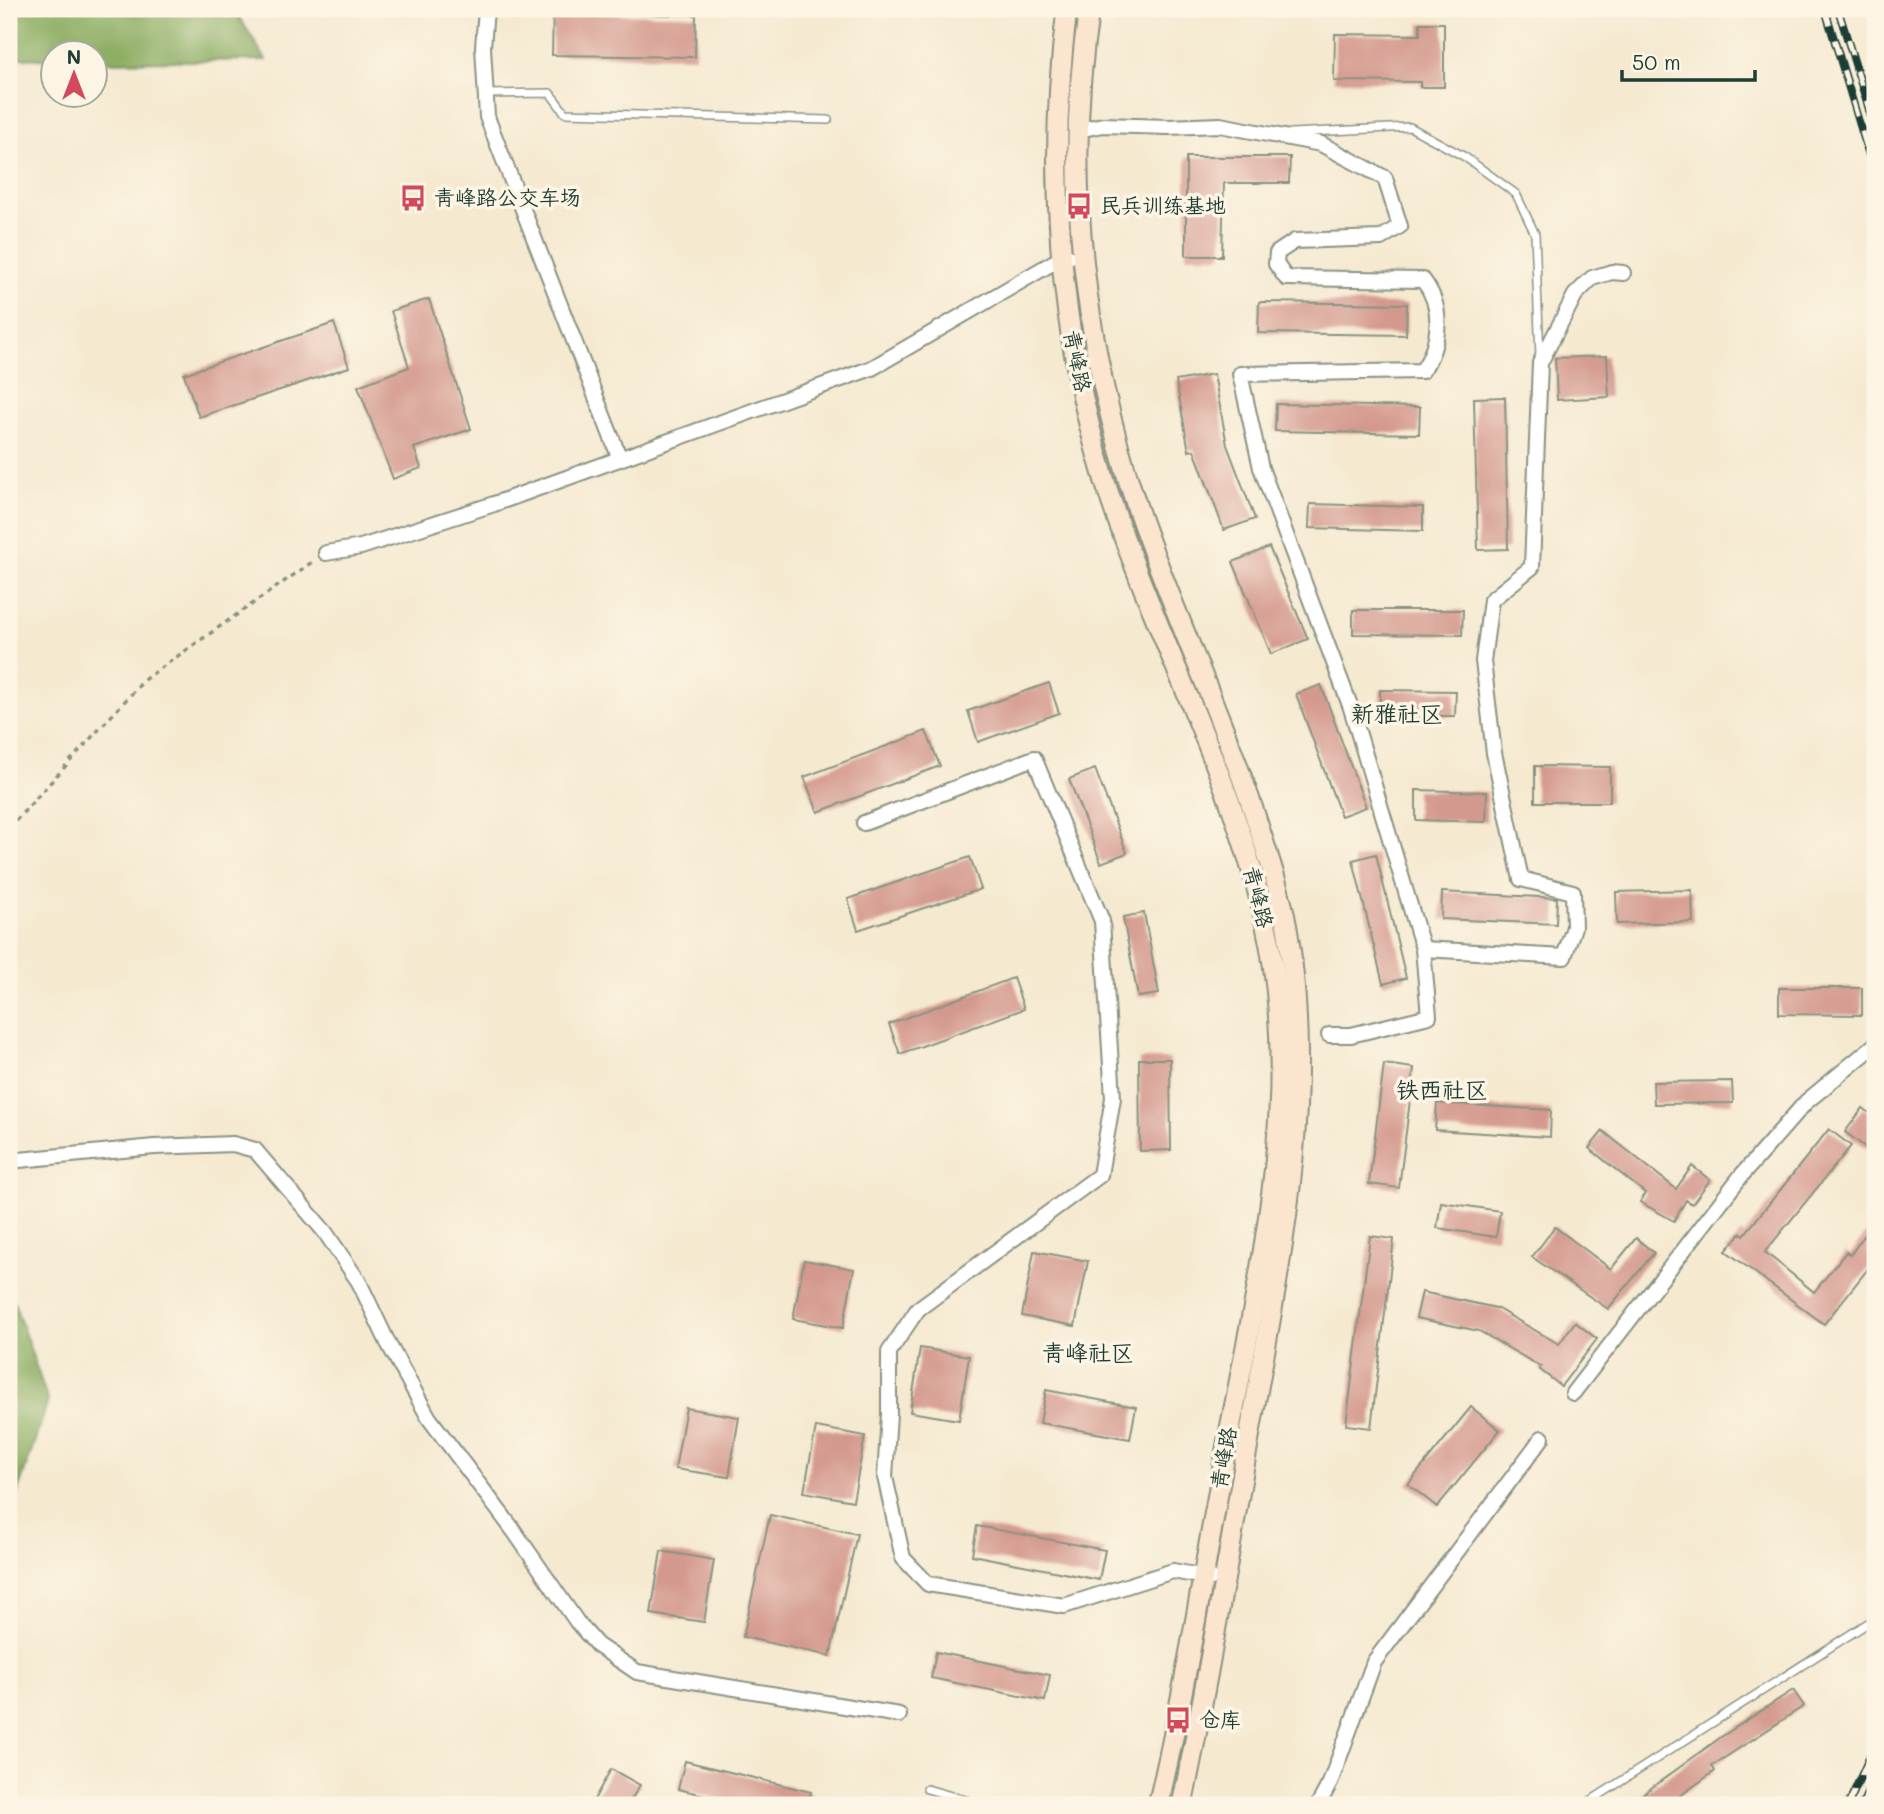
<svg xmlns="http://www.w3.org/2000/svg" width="1884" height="1814" viewBox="0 0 1884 1814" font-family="Mali,'LXGW WenKai TC',sans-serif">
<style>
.forest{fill:#8aac60;stroke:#54744a;stroke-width:2}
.building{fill:#d4998e}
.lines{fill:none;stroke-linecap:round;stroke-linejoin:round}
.service-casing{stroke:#8a9382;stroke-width:10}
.minor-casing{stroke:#8a9382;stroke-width:18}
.secondary-casing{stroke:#8a9382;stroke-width:23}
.path{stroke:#8a9382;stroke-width:3.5;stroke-dasharray:5 5;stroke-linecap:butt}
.service{stroke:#fff;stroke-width:7}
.minor{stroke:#fff;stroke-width:14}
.secondary{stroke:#fce5cf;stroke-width:19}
.rail-casing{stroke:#1f3d34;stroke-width:8}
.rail{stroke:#fcf5e5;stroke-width:5;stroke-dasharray:16;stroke-linecap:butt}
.labels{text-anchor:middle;stroke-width:7;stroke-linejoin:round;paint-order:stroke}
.poi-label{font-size:21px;fill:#1f3d34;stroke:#fcf5e5;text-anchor:start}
.street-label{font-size:21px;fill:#1f3d34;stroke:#fcf5e5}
.neighbourhood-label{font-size:23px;fill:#1f3d34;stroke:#fcf5e5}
</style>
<rect width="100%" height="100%" fill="#fcf5e5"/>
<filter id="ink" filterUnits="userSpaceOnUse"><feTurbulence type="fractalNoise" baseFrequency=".0143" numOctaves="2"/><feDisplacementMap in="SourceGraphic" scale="14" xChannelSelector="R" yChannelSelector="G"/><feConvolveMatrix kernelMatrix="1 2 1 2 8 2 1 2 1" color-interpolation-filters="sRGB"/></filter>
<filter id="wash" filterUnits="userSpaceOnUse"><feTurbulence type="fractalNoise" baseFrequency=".00686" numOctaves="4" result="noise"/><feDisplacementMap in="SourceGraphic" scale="28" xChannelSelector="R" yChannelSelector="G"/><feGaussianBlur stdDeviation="1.57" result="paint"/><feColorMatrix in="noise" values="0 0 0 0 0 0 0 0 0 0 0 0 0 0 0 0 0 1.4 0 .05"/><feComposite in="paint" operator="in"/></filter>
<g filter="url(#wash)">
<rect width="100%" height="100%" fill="#f5e9d0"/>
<!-- forest -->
<g class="forest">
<polygon points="9,9 234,9 266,60 95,62 94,52 52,52 52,60 9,57"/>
<polygon points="9,1152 14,1171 10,1291 48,1401 9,1518"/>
</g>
<g id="blocks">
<!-- building -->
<g class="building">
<polygon points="553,9 606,9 605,14 696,15 695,57 552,55"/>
<polygon points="1420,23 1444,23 1444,87 1420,87 1420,82 1334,81 1335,34 1420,35"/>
<polygon points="1186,157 1290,157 1289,183 1224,183 1222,256 1186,256"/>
<polygon points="429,299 471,429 414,448 421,468 393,479 358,386 409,367 391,311"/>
<polygon points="1259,302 1407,304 1406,335 1258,333"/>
<polygon points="334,323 349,367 199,417 184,374"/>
<polygon points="1607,356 1609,397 1557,400 1555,358"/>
<polygon points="1214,374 1227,445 1255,519 1224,530 1194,450 1189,451 1176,381"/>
<polygon points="1505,397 1508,549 1478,550 1474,398"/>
<polygon points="1276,404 1420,407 1419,434 1275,431"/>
<polygon points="1310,504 1423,507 1423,531 1309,528"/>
<polygon points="1269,547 1308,639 1271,654 1233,562"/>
<polygon points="1353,610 1463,610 1462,635 1353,634"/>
<polygon points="1049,683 1059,713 978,742 968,711"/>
<polygon points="1321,685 1366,807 1341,816 1296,694"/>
<polygon points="1380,690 1456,691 1455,716 1380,716"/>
<polygon points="926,731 940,766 818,812 804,777"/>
<polygon points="1535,766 1610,767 1610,802 1535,802"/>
<polygon points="1095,769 1127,853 1101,863 1069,779"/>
<polygon points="1416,790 1487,792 1486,822 1416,820"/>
<polygon points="1376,854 1406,978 1383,984 1353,860"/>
<polygon points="970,857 981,889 858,930 848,899"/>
<polygon points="1692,890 1693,922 1617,924 1616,892"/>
<polygon points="1442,892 1557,898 1556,924 1441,919"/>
<polygon points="1144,913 1159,994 1138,997 1123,917"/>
<polygon points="1013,978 1024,1009 900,1054 889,1024"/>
<polygon points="1779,988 1862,988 1862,1015 1779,1014"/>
<polygon points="1139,1059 1170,1059 1171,1150 1140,1151"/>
<polygon points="1384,1064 1414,1068 1399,1188 1369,1184"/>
<polygon points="1732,1081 1733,1103 1654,1104 1653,1082"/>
<polygon points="1437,1103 1551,1110 1550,1137 1435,1130"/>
<polygon points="1863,1108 1875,1117 1875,1141 1869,1150 1845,1132"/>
<polygon points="1829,1129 1851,1146 1765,1252 1814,1292 1846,1252 1850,1255 1875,1221 1875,1260 1824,1324 1726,1251 1741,1233 1744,1235"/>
<polygon points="1603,1131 1676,1189 1692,1166 1710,1180 1692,1204 1686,1200 1674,1221 1640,1202 1645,1193 1589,1148"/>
<polygon points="1441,1202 1500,1211 1496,1237 1437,1228"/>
<polygon points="1555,1227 1611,1269 1636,1238 1654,1253 1608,1309 1532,1257"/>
<polygon points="1370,1236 1394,1239 1371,1428 1346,1425"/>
<polygon points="1034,1251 1088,1261 1075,1326 1022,1316"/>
<polygon points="804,1260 854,1269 843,1328 793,1319"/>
<polygon points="1422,1292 1496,1308 1559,1344 1575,1322 1597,1339 1561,1386 1539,1369 1541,1367 1479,1331 1416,1318"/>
<polygon points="920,1348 969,1356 959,1420 910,1412"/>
<polygon points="1046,1390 1136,1407 1130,1439 1040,1423"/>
<polygon points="1471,1407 1500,1430 1437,1507 1408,1484"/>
<polygon points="686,1408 739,1417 729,1477 675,1469"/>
<polygon points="816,1427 865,1436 853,1501 804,1492"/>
<polygon points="770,1515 857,1534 830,1656 743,1637"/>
<polygon points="977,1526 1105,1550 1099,1580 972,1555"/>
<polygon points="661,1551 714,1560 704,1622 651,1614"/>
<polygon points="936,1652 1050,1675 1045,1701 931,1678"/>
<polygon points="1793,1690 1804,1706 1712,1766 1715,1771 1667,1805 1628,1805 1721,1737"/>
<polygon points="685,1761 811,1792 808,1805 746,1805 678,1789"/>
<polygon points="611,1769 640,1785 628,1805 591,1805"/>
</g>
</g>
</g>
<g filter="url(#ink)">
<use href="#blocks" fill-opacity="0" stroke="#8a9382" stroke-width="2"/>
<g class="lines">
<!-- service casing -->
<g class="service-casing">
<g id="service">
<polyline points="486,94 550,93 565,113 828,120"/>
<polyline points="1291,133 1410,127 1465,157 1516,194 1535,234 1540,356"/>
<polyline points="927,1789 983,1805"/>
<polyline points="1584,1805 1868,1623 1875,1624"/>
</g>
</g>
<!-- minor casing -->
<g class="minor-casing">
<g id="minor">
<polyline points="486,9 483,47 487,117 620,459"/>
<path d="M1078,130L1103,125L1168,127L1220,125L1321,144L1385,178L1400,226L1381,238L1295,241L1277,253L1276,264L1286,278L1423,280C1444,307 1441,343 1422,371L1240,374L1261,468L1351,708L1423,949"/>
<polyline points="326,553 361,547 494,504 872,368 1061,258 1069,257"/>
<polyline points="864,823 1034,758 1102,921 1113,1098 1100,1175 918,1309 889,1352 889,1414 885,1477 903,1558 928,1584 1064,1606 1173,1571 1210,1578"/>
<polyline points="1329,1035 1351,1035 1429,1016 1423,949 1564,957 1574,927 1573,892 1521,879 1494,753 1483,661 1491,600 1532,567 1540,363 1575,295 1592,278 1612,272 1623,273"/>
<polyline points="9,1161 154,1147 233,1144 255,1150 325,1232 359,1282 388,1343 429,1418 514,1531 577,1622 597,1645 637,1672 899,1715"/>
<polyline points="1573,1393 1741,1176 1806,1102 1875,1045"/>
<polyline points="1318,1805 1330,1783 1374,1662 1542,1438"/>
</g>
</g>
<!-- secondary casing -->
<g class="secondary-casing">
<g id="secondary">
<path d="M1067,9C1047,168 1058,331 1106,485C1155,640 1240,785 1270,946C1301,1115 1255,1294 1224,1460C1203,1575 1185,1691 1158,1805"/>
<path d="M1089,9C1063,177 1084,349 1138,510C1173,612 1220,710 1254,812C1266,850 1280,889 1287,928C1316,1098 1280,1265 1250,1432C1228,1557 1208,1682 1182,1805"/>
</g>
</g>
<!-- path -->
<polyline class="path" points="9,828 145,679 315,560"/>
<!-- service -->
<use href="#service" class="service"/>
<!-- minor -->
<use href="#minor" class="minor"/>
<!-- secondary -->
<use href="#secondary" class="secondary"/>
<!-- rail casing -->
<g class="rail-casing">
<g id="rail">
<polyline points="1825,9 1875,175"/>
<polyline points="1838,9 1875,129"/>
<polyline points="1848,1805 1875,1745"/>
<polyline points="1862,1805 1875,1776"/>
</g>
</g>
<!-- rail -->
<use href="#rail" class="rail"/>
</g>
</g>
<!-- icons -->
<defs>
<g id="bus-bare" transform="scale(2.1)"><path d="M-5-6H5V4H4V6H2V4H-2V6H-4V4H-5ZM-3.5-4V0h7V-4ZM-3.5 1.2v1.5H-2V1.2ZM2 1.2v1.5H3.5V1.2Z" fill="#d1495b" stroke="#fcf5e5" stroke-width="2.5" paint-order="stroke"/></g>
</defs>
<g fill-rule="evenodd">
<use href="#bus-bare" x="413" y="198"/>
<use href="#bus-bare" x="1079" y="206"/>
<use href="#bus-bare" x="1178" y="1720"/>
</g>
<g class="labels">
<!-- poi labels -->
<g class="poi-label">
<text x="434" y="205">青峰路公交车场</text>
<text x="1100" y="213">民兵训练基地</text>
<text x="1199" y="1727">仓库</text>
</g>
<!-- street labels -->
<g class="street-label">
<text transform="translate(1077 361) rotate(79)" y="7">青峰路</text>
<text transform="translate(1258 897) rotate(76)" y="7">青峰路</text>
<text transform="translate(1224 1458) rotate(-80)" y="7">青峰路</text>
</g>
<!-- neighbourhood labels -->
<g class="neighbourhood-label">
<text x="1397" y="722">新雅社区</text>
<text x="1442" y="1098">铁西社区</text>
<text x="1088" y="1361">青峰社区</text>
</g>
</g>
<!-- margin -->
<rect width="1884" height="1814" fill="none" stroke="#fcf5e5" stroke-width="35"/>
<!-- north arrow -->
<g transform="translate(74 74)"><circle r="33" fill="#fcf5e5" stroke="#a4ab9e" stroke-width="2"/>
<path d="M0-5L12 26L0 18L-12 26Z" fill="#d1495b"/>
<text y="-10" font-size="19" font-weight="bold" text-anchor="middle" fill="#1f3d34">N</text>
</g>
<!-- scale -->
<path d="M1622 70v10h133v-10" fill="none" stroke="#1f3d34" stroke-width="3.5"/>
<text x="1632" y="70" font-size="21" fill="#1f3d34" stroke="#fcf5e5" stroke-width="5" paint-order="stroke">50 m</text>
</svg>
